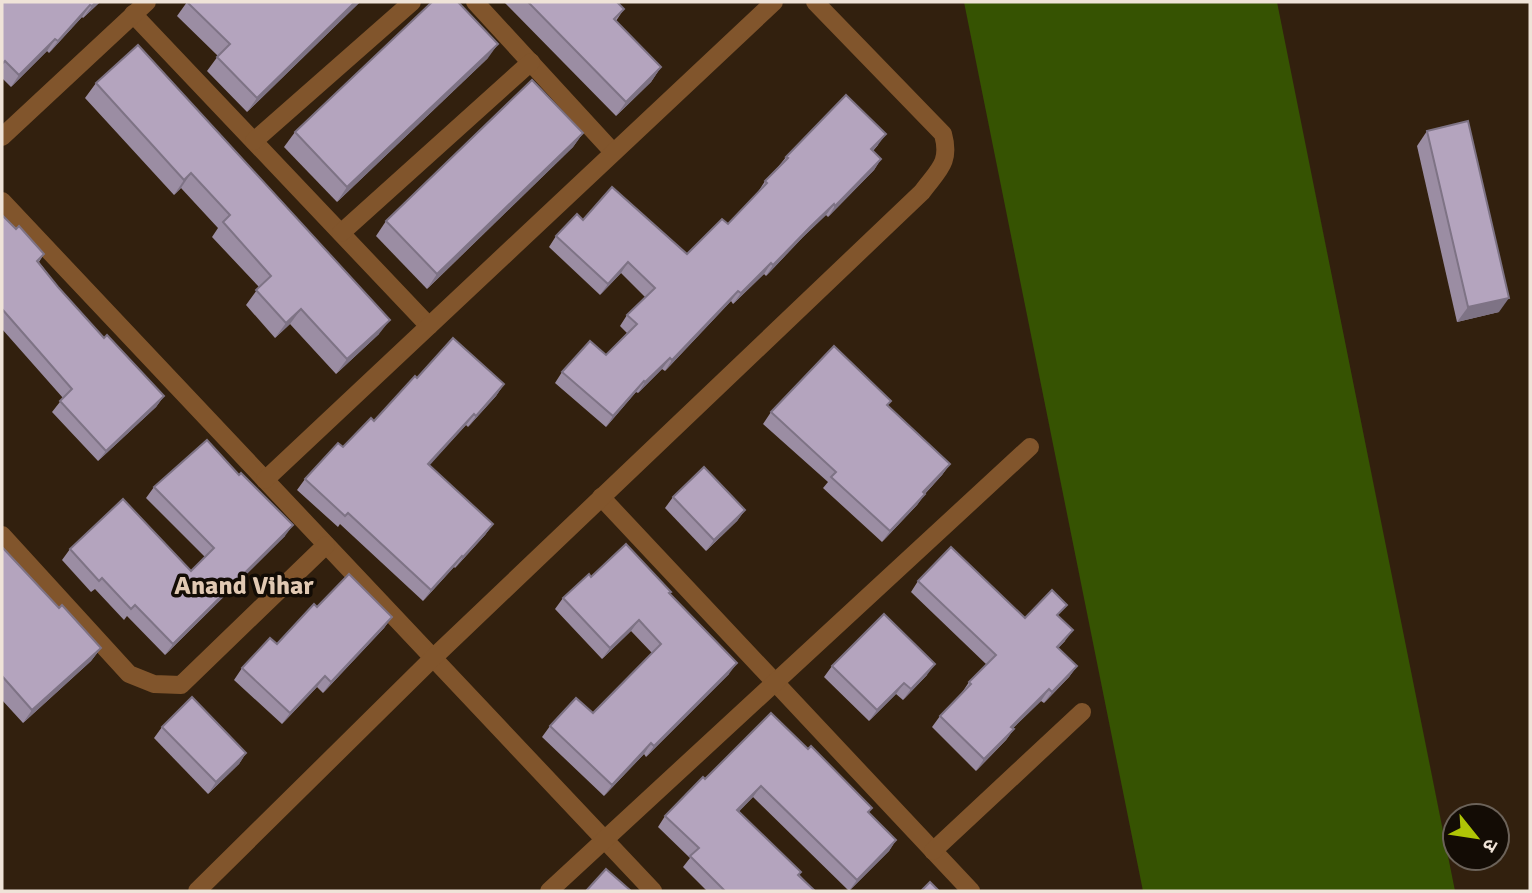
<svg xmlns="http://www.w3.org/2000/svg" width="1532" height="893" viewBox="0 0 1532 893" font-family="Signika,'Noto Sans Devanagari',sans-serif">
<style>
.green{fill:#365302}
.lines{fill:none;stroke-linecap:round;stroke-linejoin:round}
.minor{stroke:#81552c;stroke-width:18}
.wall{fill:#9b8da3}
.shaded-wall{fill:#7e7385}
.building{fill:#b4a4be;stroke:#7e7385;stroke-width:2}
.labels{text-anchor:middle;stroke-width:7;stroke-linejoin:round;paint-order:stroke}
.district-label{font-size:26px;font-weight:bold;fill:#e1c9b3;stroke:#130c05}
</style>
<rect width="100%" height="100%" fill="#32200e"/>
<!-- green -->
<polygon class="green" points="964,2 1277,2 1455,891 1143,891"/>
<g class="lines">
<!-- minor -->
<g class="minor">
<polyline points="475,2 613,152"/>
<polyline points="133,14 429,326"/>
<polyline points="2,137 147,2"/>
<polyline points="254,141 412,2"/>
<polyline points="2,201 653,891"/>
<polyline points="341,233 531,62"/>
<polyline points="265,480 774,2"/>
<polyline points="601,497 971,891"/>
<polyline points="2,535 129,674 154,684 181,685 326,545"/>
<polyline points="933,851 1082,712"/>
<path d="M197,891L433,658L922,192C938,170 951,163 943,134L815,2"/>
<polyline points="549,891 1030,447"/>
</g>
</g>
<!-- wall -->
<g class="wall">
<polygon points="2,2 100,2 83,18 82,17 49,53 47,51 11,87 2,78"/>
<polygon points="187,2 360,2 247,112 207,71 218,56 177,16"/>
<polygon points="504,2 617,2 624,9 616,21 661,67 651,82 616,116"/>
<polygon points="488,58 337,202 284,147 295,132"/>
<polygon points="96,83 379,334 336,374 290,324 275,338 246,305 259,287 212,237 218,228 181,188 174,195 85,98"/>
<polygon points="1427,131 1499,312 1457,322 1417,146"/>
<polygon points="583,133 573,147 427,289 376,236 386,221"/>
<polygon points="878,145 873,151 881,159 874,170 828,217 826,215 803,237 766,276 764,274 733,304 731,301 665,371 662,369 638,393 636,392 606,427 555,383 562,372 606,355 627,333 620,326 627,315 645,297 621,273 600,295 549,247 556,236 583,220 687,254 728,224 758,192 765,181 778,167 786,157"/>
<polygon points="2,215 44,254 39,262 58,287 104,338 164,396 156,407 98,461 52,412 63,398 2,329"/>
<polygon points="417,378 504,384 496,396 468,427 466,425 429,465 493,524 485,535 455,568 454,567 423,601 340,524 338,527 297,490 305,479 374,421"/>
<polygon points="888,406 950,464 942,475 925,494 917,505 882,542 823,488 828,482 763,424 771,412"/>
<polygon points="154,487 285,536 165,655 127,616 124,620 95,589 91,592 62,560 70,549 191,571 205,557 146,498"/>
<polygon points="673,497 745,510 737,521 706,551 665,508"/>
<polygon points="2,547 59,608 101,648 91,661 23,723 2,700"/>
<polygon points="591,577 670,594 729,674 646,757 644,754 604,796 542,737 550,726 593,713 652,653 631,631 602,659 555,609 563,598"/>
<polygon points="918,581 1025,618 1058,617 1065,641 1058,648 1077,666 1069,677 1044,703 1041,701 1013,728 1014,729 1006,740 976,771 932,727 940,716 961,694 969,682 987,665 911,592"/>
<polygon points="317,607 392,617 384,628 323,693 317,687 282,724 234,680 242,668 277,644"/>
<polygon points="832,666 927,675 903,700 896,694 869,721 824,677"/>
<polygon points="771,713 896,840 889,851 849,891 753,797 739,811 815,891 707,891 683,867 690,858 658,827 665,816 705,779"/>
<polygon points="162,727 246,753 239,764 208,794 154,738"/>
</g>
<!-- shaded-wall -->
<g class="shaded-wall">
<polygon points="96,2 100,2 83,18 92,6"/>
<polygon points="355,2 360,2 247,112 257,98"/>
<polygon points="90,5 82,17 49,53 58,41"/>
<polygon points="55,39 47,51 11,87 19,75"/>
<polygon points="498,44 488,58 337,202 347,187"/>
<polygon points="661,67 651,82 616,116 626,102"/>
<polygon points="583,133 573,147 427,289 437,274"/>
<polygon points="886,134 878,145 864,160 871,149"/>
<polygon points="881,159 874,170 828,217 835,206"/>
<polygon points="191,173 181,188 174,195 184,180"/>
<polygon points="834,204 826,215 803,237 766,276 773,265 811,226"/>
<polygon points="628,262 621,273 600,295 608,284"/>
<polygon points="771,263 764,274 733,304 741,293"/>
<polygon points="738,291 731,301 665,371 672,360"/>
<polygon points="1509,298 1499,312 1457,322 1468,307"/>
<polygon points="301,309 290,324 275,338 286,323"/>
<polygon points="390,320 379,334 336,374 347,359"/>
<polygon points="670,358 662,369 638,393 645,382"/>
<polygon points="644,381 636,392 606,427 613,416"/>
<polygon points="504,384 496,396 468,427 476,416"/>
<polygon points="164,396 156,407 98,461 106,451"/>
<polygon points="474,414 466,425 420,476 428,464"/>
<polygon points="950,464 942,475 916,503 923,492"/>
<polygon points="925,494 917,505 882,542 890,531"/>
<polygon points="745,510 737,521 706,551 714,540"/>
<polygon points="493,524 485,535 455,568 463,557"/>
<polygon points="293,525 285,536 165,655 173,644"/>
<polygon points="462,556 454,567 423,601 431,590"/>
<polygon points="392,617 384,628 323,693 331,682"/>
<polygon points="639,620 631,631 602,659 610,648"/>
<polygon points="1073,630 1065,641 1049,658 1057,647"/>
<polygon points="101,648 91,661 23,723 32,710"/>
<polygon points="737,663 729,674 646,757 654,746"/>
<polygon points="935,664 927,675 903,700 911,689"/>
<polygon points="1077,666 1069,677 1044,703 1052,692"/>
<polygon points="325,676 317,687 282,724 290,713"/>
<polygon points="904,683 896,694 869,721 877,710"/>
<polygon points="1049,689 1041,701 1003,738 1011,727"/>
<polygon points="1014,729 1006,740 976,771 984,759"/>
<polygon points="651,743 644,754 604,796 612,785"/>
<polygon points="246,753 239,764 208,794 216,782"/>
<polygon points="761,786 753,797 730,821 737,810"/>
<polygon points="896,840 889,851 849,891 857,880"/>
</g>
<!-- building -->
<g class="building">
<polygon points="2,2 96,2 92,6 90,5 58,41 55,39 19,75 5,61 2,64"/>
<polygon points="187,2 355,2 257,98 217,57 230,44"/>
<polygon points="432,2 458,2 498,44 347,187 295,132"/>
<polygon points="528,2 617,2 624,9 614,19 661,67 626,102"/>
<polygon points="138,45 390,320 347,359 301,309 286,323 256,290 271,276 223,222 230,215 191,173 184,180 96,83"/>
<polygon points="532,80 583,133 437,274 386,221"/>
<polygon points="846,95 886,134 871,149 881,159 835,206 834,204 811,226 773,265 771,263 741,293 738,291 672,360 670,358 645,382 644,381 613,416 562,372 590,341 606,355 637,324 627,315 655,288 628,262 608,284 556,236 577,214 583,220 612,187 687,254 722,219 728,224 767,183 765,181 788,158 786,157"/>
<polygon points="1468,121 1509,298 1468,307 1427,131"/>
<polygon points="2,215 16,229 19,226 44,254 37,261 58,287 104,338 107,335 164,396 106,451 60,401 72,389 2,309"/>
<polygon points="453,338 504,384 476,416 474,414 428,464 493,524 463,557 462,556 431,590 348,513 345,516 305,479 338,443 343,447 371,418 374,421 415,376 417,378"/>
<polygon points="834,346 891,401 887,405 950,464 923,492 925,494 890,531 831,477 836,472 771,412"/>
<polygon points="207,440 239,475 241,473 293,525 173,644 135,605 131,609 102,578 99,581 70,549 123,499 191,571 214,548 154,487"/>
<polygon points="704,467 745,510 714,540 673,497"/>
<polygon points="626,544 671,592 669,593 737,663 654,746 651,743 612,785 550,726 576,698 593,713 661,644 639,620 610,648 563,598 589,574 591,577"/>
<polygon points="2,547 59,608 62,605 101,648 32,710 2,676"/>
<polygon points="951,547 1025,618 1052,590 1067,605 1057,615 1073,630 1057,647 1077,666 1052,692 1049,689 1011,727 1014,729 984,759 940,716 971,684 969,682 996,655 918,581"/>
<polygon points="349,574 392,617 331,682 325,676 290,713 242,668 270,638 277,644 314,604 317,607"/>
<polygon points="884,614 935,664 911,689 904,683 877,710 832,666"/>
<polygon points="192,697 246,753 216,782 162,727"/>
<polygon points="771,713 808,749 811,746 872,808 868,812 896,840 857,880 761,786 737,810 801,872 798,875 815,891 725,891 690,856 699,848 665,816 703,777 705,779"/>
<polygon points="606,869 631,891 586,891"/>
<polygon points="930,882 939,891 921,891"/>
</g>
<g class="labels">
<!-- district labels -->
<g class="district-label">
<text x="244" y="594">Anand Vihar</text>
</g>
</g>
<!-- border -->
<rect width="1532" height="893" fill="none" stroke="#efe3d8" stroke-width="7"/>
<!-- north arrow -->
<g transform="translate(1476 837) rotate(120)"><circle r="33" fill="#130c05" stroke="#6b6259" stroke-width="2"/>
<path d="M0-5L12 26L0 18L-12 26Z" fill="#afc506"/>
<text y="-10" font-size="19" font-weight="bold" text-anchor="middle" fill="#efe3d8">उ</text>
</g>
</svg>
